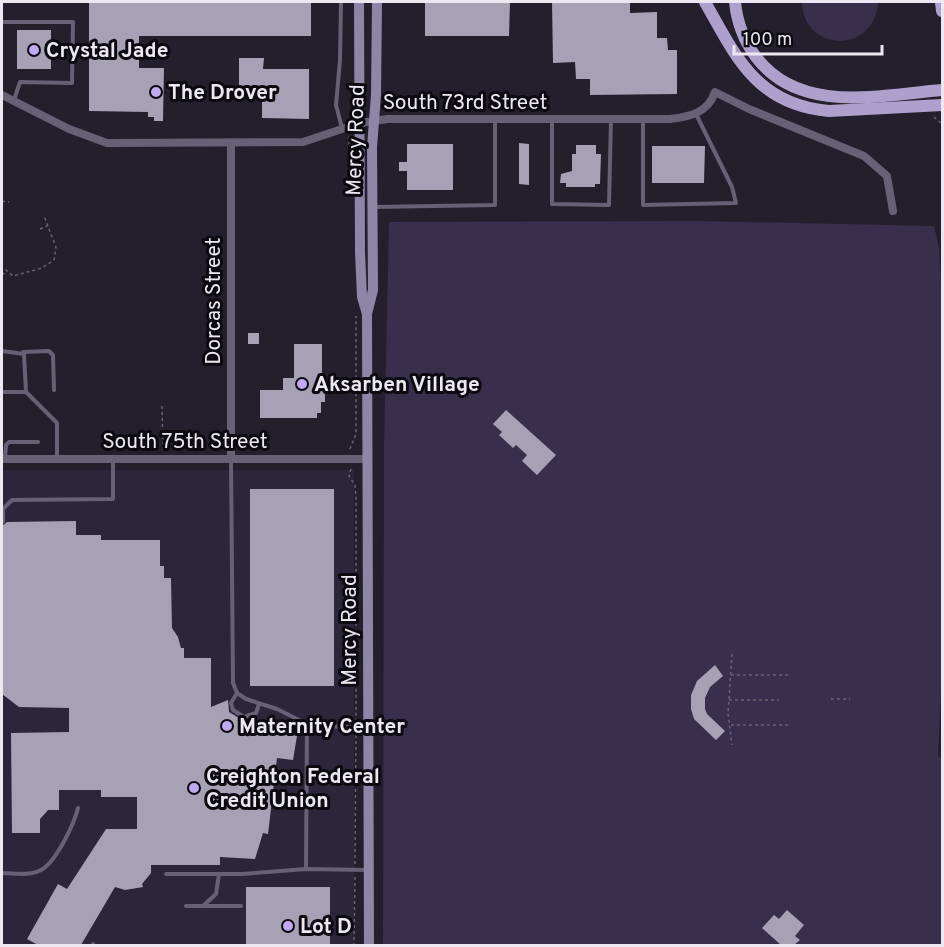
<svg xmlns="http://www.w3.org/2000/svg" width="944" height="947" viewBox="0 0 944 947" font-family="Overpass,sans-serif">
<style>
.built{fill:#2c263a}
.green{fill:#382f4c}
.building{fill:#a6a1b4}
.lines{fill:none;stroke-linecap:round;stroke-linejoin:round}
.path{stroke:#676370;stroke-width:1.5;stroke-dasharray:3 3;stroke-linecap:butt}
.lane{stroke:#676176;stroke-width:4}
.street{stroke:#676176;stroke-width:8}
.secondary{stroke:#8f85a7;stroke-width:10}
.primary{stroke:#ada0cc;stroke-width:12}
.poi-dot{fill:#c0a8f3;stroke:#0c0a10;stroke-width:2}
.labels{text-anchor:middle;stroke-width:6;stroke-linejoin:round;paint-order:stroke}
.poi-label{font-size:21px;font-weight:bold;fill:#ebe8f2;stroke:#0c0a10;text-anchor:start}
.street-label{font-size:21px;fill:#ebe8f2;stroke:#0c0a10}
</style>
<rect width="100%" height="100%" fill="#231f2d"/>
<!-- built -->
<polygon class="built" points="2,470 354,470 354,945 2,946"/>
<!-- green -->
<g class="green">
<path d="M802,2H878V4C873,55 803,52 802,2Z"/>
<polygon points="697,221 934,226 939,248 942,299 942,673 938,755 942,759 942,945 383,946 384,446 389,222"/>
</g>
<!-- building -->
<g class="building">
<polygon points="89,2 311,2 311,36 139,36 139,68 164,68 163,121 154,121 154,117 148,117 148,112 89,111"/>
<polygon points="425,2 510,2 509,36 425,36"/>
<polygon points="552,2 630,2 630,13 657,12 657,38 667,38 668,50 677,50 677,94 590,95 590,79 576,79 575,62 553,63"/>
<rect x="17" y="30" width="34" height="39"/>
<polygon points="239,58 264,58 263,69 309,69 309,119 262,118 262,89 239,89"/>
<polygon points="519,143 529,144 529,185 519,184"/>
<polygon points="407,144 453,144 453,190 407,190 407,171 399,171 399,162 407,162"/>
<polygon points="576,145 596,145 596,154 601,154 600,184 595,184 595,187 566,187 566,183 560,183 561,174 572,171 572,154 576,154"/>
<polygon points="652,146 705,146 704,183 652,183"/>
<rect x="248" y="333" width="11" height="11"/>
<polygon points="294,344 322,344 322,389 325,389 325,402 321,402 321,413 317,413 317,418 260,418 260,390 283,390 283,378 294,378"/>
<polygon points="506,410 556,455 537,475 522,461 527,455 516,445 513,448 499,435 502,432 493,424"/>
<rect x="250" y="489" width="84" height="197"/>
<polygon points="76,521 76,535 101,535 101,540 160,540 160,566 164,566 164,578 171,578 172,628 178,637 181,648 184,648 184,658 211,658 211,707 228,700 229,712 244,721 242,725 297,736 293,760 277,758 268,834 263,833 255,859 220,857 220,865 151,865 151,873 142,884 143,887 125,890 115,887 81,945 38,945 27,939 58,884 67,889 106,829 137,829 137,797 101,797 101,790 59,790 59,810 48,810 40,819 40,833 12,833 11,733 69,732 69,708 19,707 2,694 2,526 7,522"/>
<polygon points="715,665 723,676 710,687 705,698 705,709 707,714 725,731 716,740 694,719 691,709 691,695 697,681"/>
<rect x="246" y="887" width="84" height="58"/>
<polygon points="787,910 804,925 795,936 800,940 794,945 781,945 762,928 774,915 779,919"/>
</g>
<g class="lines">
<!-- path -->
<g class="path">
<polyline points="934,117 942,124"/>
<polyline points="349,145 349,135"/>
<polyline points="2,201 9,202"/>
<polyline points="40,229 49,225"/>
<polyline points="2,273 4,274 6,270 13,276 42,268 54,260 56,247 44,216"/>
<polyline points="2,301 2,307"/>
<polyline points="162,406 163,450"/>
<polyline points="350,449 356,434 356,316"/>
<polyline points="351,469 349,476 355,485 356,496 356,720"/>
<polyline points="732,654 728,714 732,745"/>
<polyline points="731,675 789,675"/>
<polyline points="831,699 850,699"/>
<polyline points="729,700 779,700"/>
<polyline points="731,725 790,725"/>
<polyline points="355,864 356,733"/>
<polyline points="354,946 355,877"/>
</g>
<!-- lane -->
<g class="lane">
<polyline points="341,2 340,60 336,105 342,128"/>
<polyline points="2,22 73,22 72,83 20,82 14,100"/>
<polyline points="552,120 552,204 609,205 611,119"/>
<polyline points="643,120 643,205 736,203 732,187 696,114"/>
<polyline points="373,207 495,205 495,119"/>
<polyline points="2,351 24,354 26,392 57,423 57,458"/>
<polyline points="23,352 49,351 53,355 54,390"/>
<polyline points="2,392 26,392"/>
<polyline points="5,458 6,445 9,442 38,442"/>
<polyline points="231,460 233,683 237,693 246,699 277,709 307,724 316,727 366,726"/>
<polyline points="3,522 3,509 12,500 113,499 113,460"/>
<polyline points="237,693 231,703 233,710 244,717 256,713 259,704"/>
<polyline points="306,869 307,724"/>
<path d="M2,873C13,873 28,876 39,871C55,865 74,824 78,808"/>
<polyline points="166,874 242,874 306,869 369,870"/>
<polyline points="186,906 241,906"/>
<polyline points="203,906 216,894 219,874"/>
<polyline points="93,946 93,944"/>
</g>
<!-- street -->
<g class="street">
<path d="M2,95L69,129L107,143L303,142L360,123L388,119H670C689,117 708,113 715,92L749,109L864,156L887,176L893,211"/>
<polyline points="231,143 231,459"/>
<polyline points="2,459 368,459"/>
</g>
<!-- secondary -->
<g class="secondary">
<polyline points="359,2 360,252 362,297 367,314 369,946"/>
<polyline points="367,314 373,290 372,147 376,95 377,2"/>
</g>
<!-- primary -->
<g class="primary">
<path d="M705,2C736,57 757,105 829,111L942,105"/>
<path d="M735,2C737,22 744,41 756,57C800,115 880,95 942,90"/>
<polyline points="941,2 942,11"/>
</g>
</g>
<!-- markers -->
<g class="poi-dot">
<circle cx="34" cy="50" r="6"/>
<circle cx="156" cy="92" r="6"/>
<circle cx="302" cy="384" r="6"/>
<circle cx="227" cy="726" r="6"/>
<circle cx="194" cy="788" r="6"/>
<circle cx="288" cy="926" r="6"/>
</g>
<g class="labels">
<!-- poi labels -->
<g class="poi-label">
<text x="46" y="57">Crystal Jade</text>
<text x="168" y="99">The Drover</text>
<text x="314" y="391">Aksarben Village</text>
<text x="239" y="733">Maternity Center</text>
<text x="206" y="783">Creighton Federal<tspan x="206" dy="24">Credit Union</tspan></text>
<text x="300" y="933">Lot D</text>
</g>
<!-- street labels -->
<g class="street-label">
<text x="465" y="109">South 73rd Street</text>
<text transform="translate(355 140) rotate(-88)" y="7">Mercy Road</text>
<text transform="translate(213 301) rotate(-90)" y="7">Dorcas Street</text>
<text x="185" y="448">South 75th Street</text>
<text transform="translate(349 630) rotate(-90)" y="7">Mercy Road</text>
</g>
</g>
<!-- border -->
<rect width="944" height="947" fill="none" stroke="#ebe8f2" stroke-width="6"/>
<!-- scale -->
<path d="M734 45v9h148v-9" fill="none" stroke="#ebe8f2" stroke-width="3"/>
<text x="743" y="45" font-size="18" fill="#ebe8f2" stroke="#0c0a10" stroke-width="4.5" paint-order="stroke">100 m</text>
</svg>
